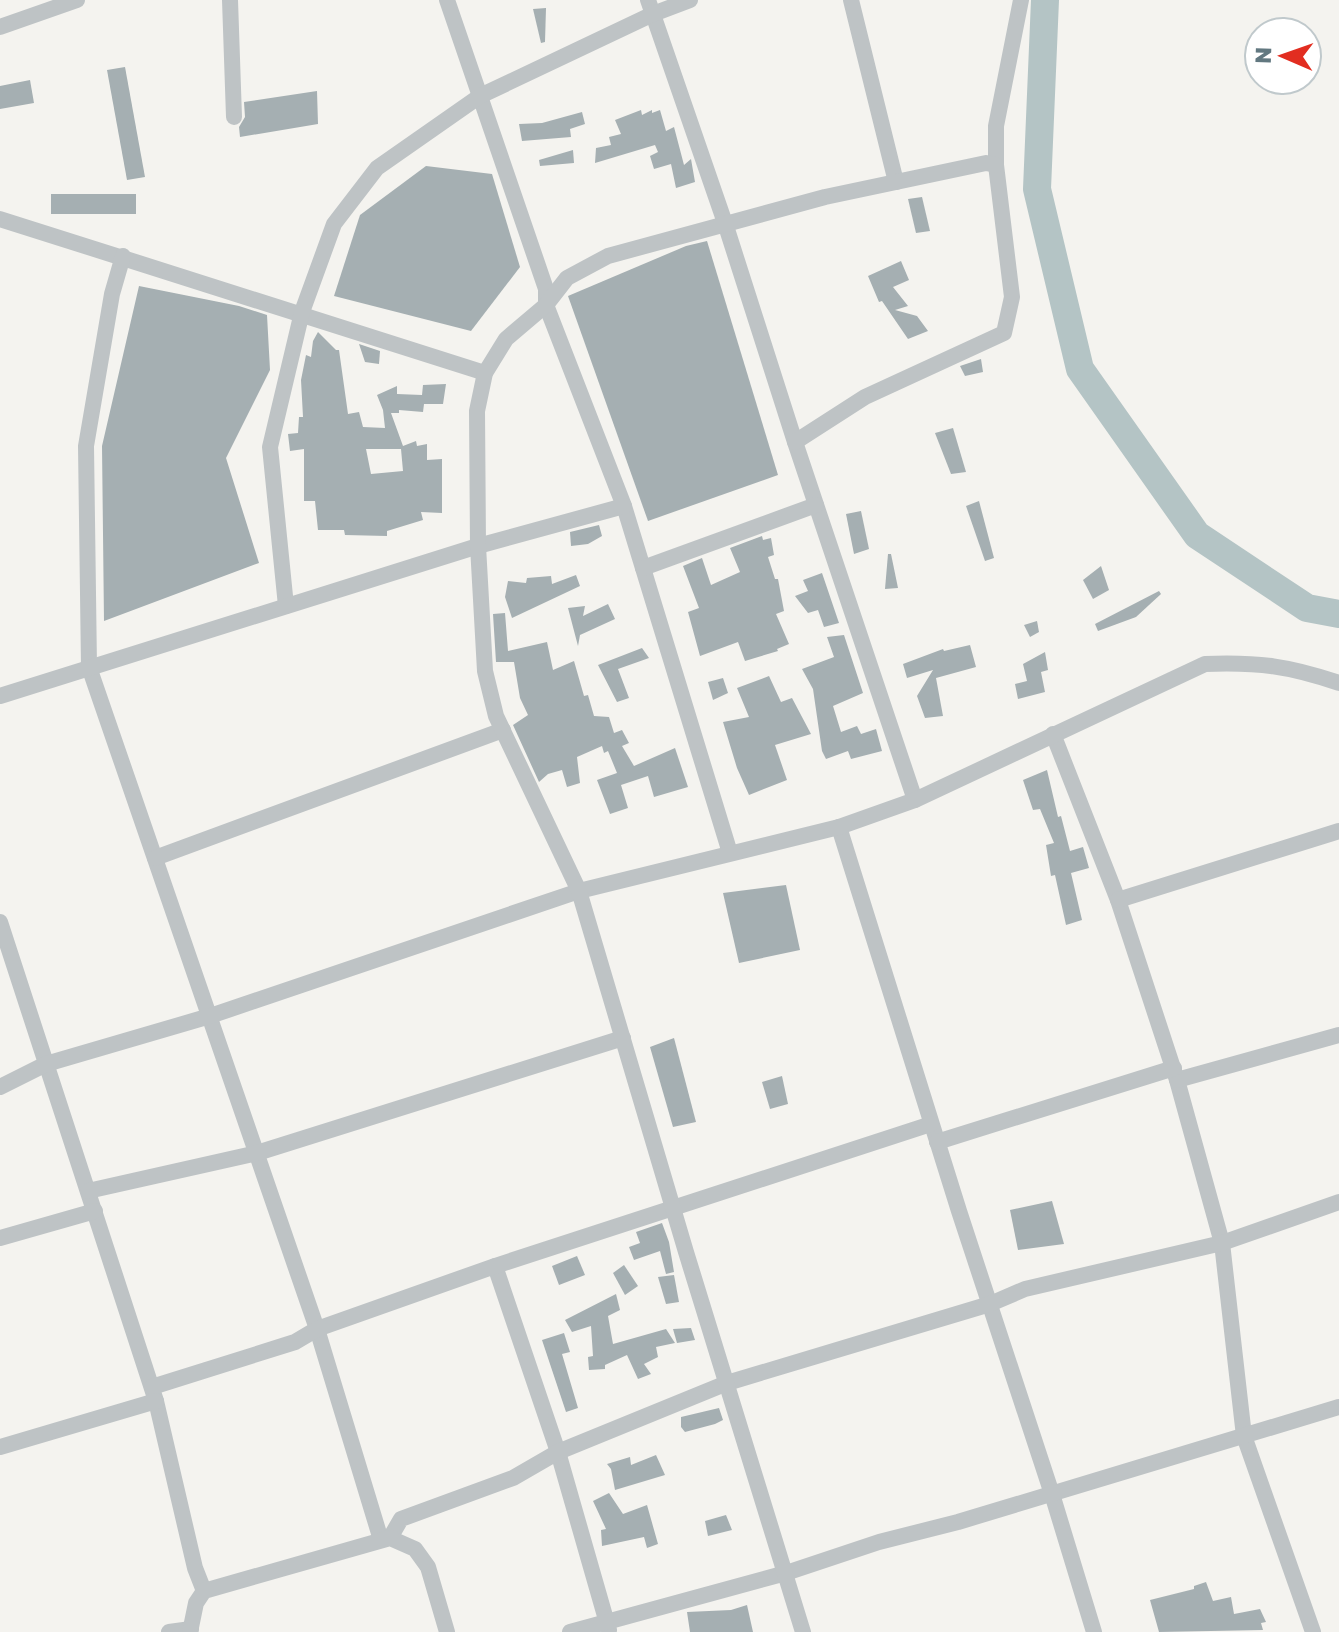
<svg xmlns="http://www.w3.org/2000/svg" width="1339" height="1632" viewBox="0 0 1339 1632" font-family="'Golos Text',sans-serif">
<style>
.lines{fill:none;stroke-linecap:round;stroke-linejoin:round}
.river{stroke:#b4c4c5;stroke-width:28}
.building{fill:#a5afb2;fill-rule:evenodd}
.minor{stroke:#bec3c5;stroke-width:16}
</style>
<rect width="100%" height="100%" fill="#f4f3ef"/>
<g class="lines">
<!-- river -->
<polyline class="river" points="1045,0 1037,189 1080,369 1197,535 1307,608 1339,614"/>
</g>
<!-- building -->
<g class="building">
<polygon points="546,8 545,42 541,43 533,9"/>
<polygon points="125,67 145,177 127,180 107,70"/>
<polygon points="30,80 34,103 0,109 0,86"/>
<polygon points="317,91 318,124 240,137 239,127 245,117 244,102"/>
<polygon points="641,110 642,115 652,110 652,113 660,110 666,131 674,127 684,165 691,159 695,182 676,188 671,164 654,169 650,156 658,152 655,145 595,163 596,148 611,145 609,137 621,134 615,120"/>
<polygon points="582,112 585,124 570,129 571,137 522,141 519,124 542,123"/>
<polygon points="573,150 574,163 540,166 539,160"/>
<polygon points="426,166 492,174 520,267 471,331 334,296 360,215"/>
<rect x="51" y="194" width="85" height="20"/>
<polygon points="922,197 930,231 916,233 908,199"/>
<polygon points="707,241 778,475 648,521 568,296 686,246"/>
<polygon points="901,261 909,280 893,287 908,306 895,310 917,316 928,331 908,339 882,301 879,302 868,276"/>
<polygon points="139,286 239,306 267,315 270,370 226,458 259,563 104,621 102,446"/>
<path d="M318,332L336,350H339L348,414L359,412L363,427L385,428L383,410L377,395L397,386V394L422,395L423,385L446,384L443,404H424L423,412L399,410V413H391L403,446L416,441L417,446L427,444V460L442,459V513L421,512L423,520L387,531V536L345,535L344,530H318L315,501H304V449L290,451L288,434L298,433L299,417H303L301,380L306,355L311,357L313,341ZM366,449H401L403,471L371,474Z"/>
<polygon points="359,344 380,351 379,364 365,362"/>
<polygon points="981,359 983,372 965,376 960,366"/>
<polygon points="953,428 966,472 951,474 935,433"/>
<polygon points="979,501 994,558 985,561 966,506"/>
<polygon points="861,511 869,549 854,554 846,514"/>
<polygon points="599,525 602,536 588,544 571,546 570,532"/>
<polygon points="762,536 763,540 771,538 774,555 768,557 775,579 778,579 784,611 776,614 789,644 777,649 778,651 745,661 738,642 700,656 688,612 699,608 683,566 702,558 711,585 740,572 730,548"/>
<polygon points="888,554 891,554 898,588 885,589"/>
<polygon points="1101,566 1109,590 1093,599 1083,580"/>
<polygon points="822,573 839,623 824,627 818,610 808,613 795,596 808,591 803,580"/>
<polygon points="576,575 580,586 512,618 505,597 508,581 526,583 527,578 551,576 552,584"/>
<polygon points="1159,591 1161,594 1136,617 1098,631 1095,624"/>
<polygon points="608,604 615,619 580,635 578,646 568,608 585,606 583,616"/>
<polygon points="505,613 508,651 547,642 553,670 574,661 584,696 588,695 594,716 609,717 614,733 622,730 629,743 622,746 634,766 675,748 688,787 654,797 648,776 621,785 628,808 610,814 597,780 617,773 608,751 604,753 602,746 577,757 580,783 567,787 562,770 548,774 539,782 513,725 528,715 520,698 514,662 496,662 493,614"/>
<polygon points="1037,621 1039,632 1030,637 1024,625"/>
<polygon points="844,635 863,693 833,706 841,732 857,726 861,734 876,729 882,751 851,759 848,751 826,759 822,751 813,689 802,669 834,657 827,637"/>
<polygon points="970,645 976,667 936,678 943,716 925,718 917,696 933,670 907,678 903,664 943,649 944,651"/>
<polygon points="642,648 649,658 618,669 629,698 617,702 598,665"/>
<polygon points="1045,652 1048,670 1041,672 1045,692 1018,699 1015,684 1027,681 1023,664"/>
<polygon points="769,676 781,702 792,698 811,734 775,745 787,780 749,795 737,768 723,722 749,717 737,688"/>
<polygon points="723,678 728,693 713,700 708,682"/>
<polygon points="1047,770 1058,817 1061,816 1070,851 1083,847 1089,868 1071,873 1082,920 1066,925 1055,875 1051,876 1046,845 1054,843 1040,809 1033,810 1023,780"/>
<polygon points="786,885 800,950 739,963 723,893"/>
<polygon points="674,1038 696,1122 673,1127 650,1047"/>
<polygon points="782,1076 788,1104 770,1109 762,1082"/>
<polygon points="1052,1201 1064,1244 1018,1250 1010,1210"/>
<polygon points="662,1223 669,1242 674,1272 666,1274 660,1251 634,1260 629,1247 640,1243 636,1232"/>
<polygon points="577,1256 585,1275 559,1285 552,1266"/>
<polygon points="624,1265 638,1286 625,1295 613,1273"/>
<polygon points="674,1275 679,1302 666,1304 658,1277"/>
<polygon points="616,1294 620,1310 608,1316 613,1344 666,1329 675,1343 656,1347 658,1357 644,1364 651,1374 638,1379 627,1355 605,1365 605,1369 589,1370 588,1357 593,1356 591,1326 572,1332 565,1320"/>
<polygon points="691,1328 695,1340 677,1343 673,1329"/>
<polygon points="564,1333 570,1352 562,1354 578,1408 566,1412 542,1340"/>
<polygon points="719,1408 723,1420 715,1424 685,1432 681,1427 681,1417"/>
<polygon points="656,1455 665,1475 615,1490 611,1469 607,1464 630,1457 631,1465"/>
<polygon points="609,1493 623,1514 647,1505 658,1544 647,1548 644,1537 602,1546 601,1530 606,1529 593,1501"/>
<polygon points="726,1515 732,1530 708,1536 705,1521"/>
<polygon points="1206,1582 1213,1601 1231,1597 1234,1614 1260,1609 1266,1622 1261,1623 1263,1630 1159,1632 1150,1600 1194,1589 1194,1586"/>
<polygon points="747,1605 753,1632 690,1632 687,1612 731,1610"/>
</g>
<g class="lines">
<!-- minor -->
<g class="minor">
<polyline points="230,0 234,117"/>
<polyline points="447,0 546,289 546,305 624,506 730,853"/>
<polyline points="648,0 725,223 795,442 915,800"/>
<polyline points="851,0 896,182"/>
<polyline points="0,27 77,0"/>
<polyline points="0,219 485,373"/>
<polyline points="123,256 112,294 86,446 89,667 317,1329 381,1540"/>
<polyline points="795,442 865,397 1004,333 1012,297 996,165 996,126 1021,0"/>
<polyline points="643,568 816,505"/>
<polyline points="286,606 270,447 302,312 334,224 377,168 480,96 653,14 690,0"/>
<polyline points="0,696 478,546 624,506"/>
<polyline points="1053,734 1118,900 1177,1080 1222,1243 1244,1436 1313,1632"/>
<polyline points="839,827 959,1211 1052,1494 1094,1632"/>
<polyline points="155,858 503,730"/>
<polyline points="1118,900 1339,831"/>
<polyline points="0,922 156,1401 195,1568 204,1591"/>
<polyline points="1177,1080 1339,1035"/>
<path d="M0,1087L46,1064L210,1016L579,891L839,827L915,800L1205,664C1259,662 1289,666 1339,683"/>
<polyline points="937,1142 1174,1068"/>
<polyline points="88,1191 257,1153 623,1038"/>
<polyline points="0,1238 95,1211"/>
<polyline points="495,1266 558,1452 609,1630"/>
<polyline points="152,1387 295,1342 317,1329 495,1266 931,1124"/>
<polyline points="0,1447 156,1401"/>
<polyline points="390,1538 401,1519 513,1478 558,1452 727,1383 990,1304 1025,1289 1222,1243 1339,1202"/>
<polyline points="169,1632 191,1629"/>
<polyline points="190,1632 196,1603 204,1591 390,1538 415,1549 428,1567 447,1632"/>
<polyline points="570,1632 786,1573 879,1542 958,1522 1339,1407"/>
<polyline points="803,1632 686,1252 579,891 496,716 485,671 478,546 477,411 485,373 506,339 546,305 567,278 608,256 825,197 986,163 996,165"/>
</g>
</g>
<!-- north arrow -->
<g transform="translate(1283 56) rotate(272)"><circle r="38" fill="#ffffff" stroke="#c0c9cc" stroke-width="2"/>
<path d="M0-6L14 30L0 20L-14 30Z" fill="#e22d20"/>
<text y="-12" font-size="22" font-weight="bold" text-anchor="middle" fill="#627880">N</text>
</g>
</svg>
